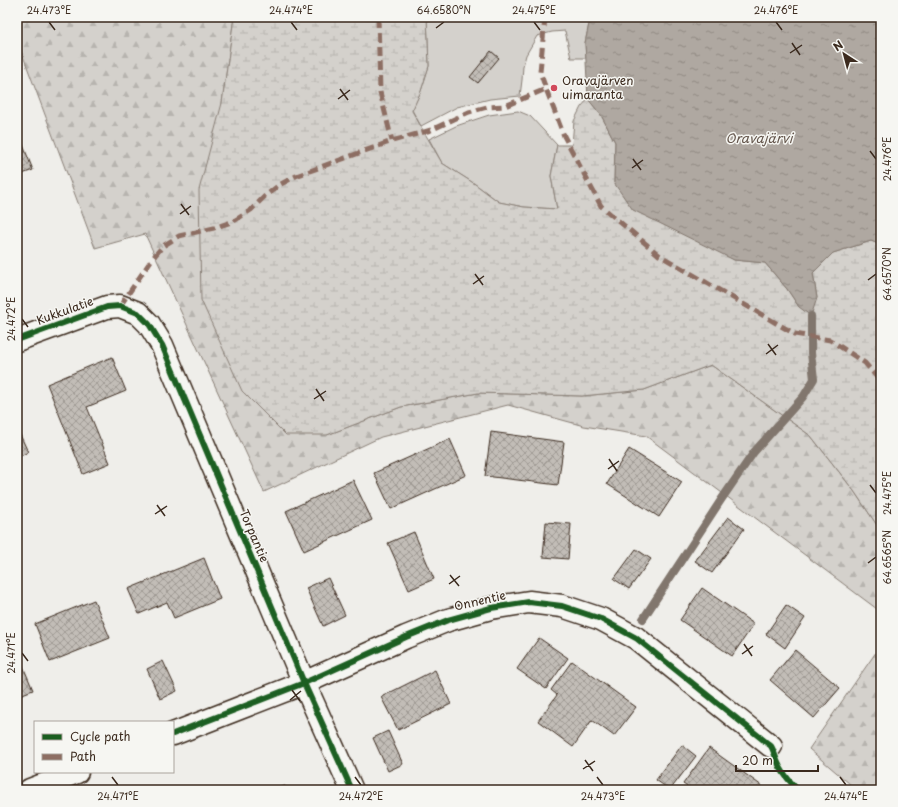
<svg xmlns="http://www.w3.org/2000/svg" width="898" height="807" viewBox="0 0 898 807" font-family="'Playpen Sans',sans-serif">
<style>
.green{fill:#d4d1cc;stroke:#887e75}
.forest{fill:url(#forest-firs);stroke:#887e75}
.wetland{fill:url(#wetland-marsh);stroke:#887e75}
.water{fill:url(#water-ripples);stroke:#81766d}
.lines{fill:none;stroke-linecap:round;stroke-linejoin:round}
.stream{stroke:#81766d;stroke-width:8}
.building{fill:url(#building-cross-hatch);stroke:#3b2a1e}
.minor-casing{stroke:#3b2a1e;stroke-width:25}
.minor{stroke:#f6f6f2;stroke-width:22}
.quiet{stroke:#8d6e63;stroke-width:5;stroke-dasharray:10 5;stroke-linecap:butt}
.cycleway-casing{stroke:#f6f6f2;stroke-width:8}
.cycleway{stroke:#1b5e20;stroke-width:6}
.ticks{fill:none;stroke:#3b2a1e;stroke-width:1.5}
.poi-dot{fill:#d1495b;stroke:#f6f6f2;stroke-width:1.5}
.labels{text-anchor:middle;stroke-width:3;stroke-linejoin:round;paint-order:stroke}
.poi-label{font-size:12px;fill:#3b2a1e;stroke:#f6f6f2;text-anchor:start}
.street-label{font-size:12px;fill:#3b2a1e;stroke:#f6f6f2}
.water-label{font-size:13px;font-style:italic;fill:#64564c;stroke:#f6f6f2}
.neatline{fill:none;stroke:#3b2a1e;stroke-width:1.5}
.ticks-label{font-size:10px;text-anchor:middle;fill:#3b2a1e}
</style>
<defs>
<pattern id="forest-firs" width="22" height="20" patternUnits="userSpaceOnUse"><rect width="22" height="20" fill="#d4d1cc"/><path d="M5 1l3.5 6h-7zM16 11l3.5 6h-7z" fill="#b7b4af"/></pattern>
<pattern id="wetland-marsh" width="20" height="14" patternUnits="userSpaceOnUse"><rect width="20" height="14" fill="#d4d1cc"/><path d="M1 5h8M5 5V1M11 12h8M15 12V8" fill="none" stroke="#b7b4af"/></pattern>
<pattern id="water-ripples" width="26" height="14" patternUnits="userSpaceOnUse"><rect width="26" height="14" fill="#afa8a1"/><path d="M2 4q2-2 4 0t4 0M15 11q2-2 4 0t4 0" fill="none" stroke="#908983"/></pattern>
<pattern id="building-cross-hatch" width="8" height="8" patternUnits="userSpaceOnUse"><rect width="8" height="8" fill="#c2bdb7"/><path d="M0 0l8 8M0 8l8-8" fill="none" stroke="#9f9a94"/></pattern>
</defs>
<rect width="100%" height="100%" fill="#efeeea"/>
<filter id="ink" filterUnits="userSpaceOnUse"><feTurbulence type="fractalNoise" baseFrequency=".025" numOctaves="2"/><feDisplacementMap in="SourceGraphic" scale="8" xChannelSelector="R" yChannelSelector="G"/><feConvolveMatrix kernelMatrix="1 2 1 2 8 2 1 2 1" color-interpolation-filters="sRGB"/></filter>
<g filter="url(#ink)">
<!-- green -->
<g class="green">
<polygon points="427,17 597,17 590,19 585,43 586,58 571,58 565,31 552,32 537,36 526,55 523,66 522,80 520,96 490,99 457,107 421,126 412,110 421,91 429,66"/>
<polygon points="518,111 530,116 557,145 551,176 557,209 523,207 499,202 475,184 442,163 429,139 456,126 489,115"/>
</g>
<!-- forest -->
<g class="forest">
<polygon points="17,17 234,17 222,103 327,435 401,407 478,393 582,396 644,390 711,365 811,436 854,491 881,531 881,612 646,436 584,426 508,405 381,437 264,492 145,234 95,248 17,40"/>
<polygon points="881,645 881,786 878,790 857,790 809,749"/>
</g>
<!-- wetland -->
<polygon class="wetland" points="234,17 427,17 429,66 421,91 412,111 442,163 475,184 499,202 524,207 557,209 551,176 557,145 572,145 574,121 581,107 588,99 601,115 615,142 614,183 734,260 765,263 787,289 799,307 817,298 813,273 833,253 871,241 881,245 881,531 854,491 811,436 711,365 644,390 582,396 478,393 401,407 327,435 286,435 242,391 201,300 199,190 222,103"/>
<!-- water -->
<polygon class="water" points="597,17 623,17 636,21 654,18 654,17 881,17 881,245 871,241 833,253 813,273 817,298 811,316 799,307 787,289 765,263 734,260 633,210 614,183 615,142 601,115 588,99 585,43 590,19"/>
<g class="lines">
<!-- stream -->
<polyline class="stream" points="643,619 721,500 754,452 803,397 814,379 811,353 811,316"/>
</g>
<!-- building -->
<g class="building">
<polygon points="491,51 499,58 478,83 470,77"/>
<polygon points="21,140 33,170 17,176 17,142"/>
<polygon points="112,357 126,391 87,407 110,463 83,474 47,384"/>
<polygon points="17,428 28,452 17,458"/>
<polygon points="491,432 564,442 558,485 485,476"/>
<polygon points="450,439 466,475 391,509 374,473"/>
<polygon points="629,449 682,482 659,517 607,484"/>
<polygon points="353,480 372,520 304,551 286,511"/>
<polygon points="728,517 744,529 712,573 695,561"/>
<polygon points="546,522 571,524 568,559 543,557"/>
<polygon points="414,532 434,579 409,590 388,543"/>
<polygon points="636,549 651,559 629,589 614,579"/>
<polygon points="204,558 220,599 174,618 167,602 139,614 128,589"/>
<polygon points="328,578 345,615 323,626 306,588"/>
<polygon points="702,588 754,624 732,656 680,620"/>
<polygon points="94,600 110,638 50,662 35,624"/>
<polygon points="786,605 805,618 785,648 766,634"/>
<polygon points="539,638 568,658 546,689 517,669"/>
<polygon points="795,650 840,688 814,718 770,680"/>
<polygon points="17,652 33,690 17,696"/>
<polygon points="163,661 177,691 160,699 147,669"/>
<polygon points="572,661 636,707 614,736 592,720 573,747 538,721 557,695 551,690"/>
<polygon points="435,670 451,704 398,730 381,697"/>
<polygon points="388,731 403,764 388,771 373,738"/>
<polygon points="682,745 696,756 670,790 656,780"/>
<polygon points="709,748 762,786 760,790 692,790 683,784"/>
<polygon points="285,786 286,790 271,790"/>
</g>
<g class="lines">
<!-- minor casing -->
<g class="minor-casing">
<g id="minor">
<polyline points="17,340 107,307 120,306 138,313 149,324 162,345 304,683 352,790"/>
<polyline points="173,734 304,683 406,637 448,620 491,608 529,602 562,606 601,619 636,638 771,746"/>
<polyline points="30,790 77,772"/>
</g>
</g>
<!-- minor -->
<use href="#minor" class="minor"/>
<!-- quiet -->
<g class="quiet">
<polyline points="378,17 380,92 392,141"/>
<polyline points="545,17 540,72 546,89 564,136 601,206 659,255 795,334 830,340 865,363 881,382"/>
<polyline points="120,306 152,259 163,246 179,236 214,228 234,221 251,210 264,197 279,185 296,176 392,141 431,130 469,112 487,107 505,106 546,89"/>
</g>
<!-- cycleway casing -->
<g class="cycleway-casing">
<g id="cycleway">
<polyline points="17,340 107,307 120,306 138,313 149,324 162,345 304,683 352,790"/>
<path d="M173,734L304,683L406,637L448,620L491,608L529,602L562,606L601,619L636,638L771,746C775,753 776,760 780,767C785,776 791,783 798,790"/>
</g>
</g>
<!-- cycleway -->
<use href="#cycleway" class="cycleway"/>
</g>
</g>
<!-- ticks -->
<path class="ticks" d="M49,22L55,30M291,22L297,30M534,22L540,30M776,22L782,30M436,28L444,22M792,43L800,55M790,53L802,45M340,89L348,100M338,99L350,90M870,151L876,159M633,159L641,170M632,168L643,160M181,204L189,215M180,214L191,206M475,274L483,285M868,280L876,274M473,284L484,276M22,319L28,327M768,344L776,355M766,354L778,345M316,389L324,401M314,399L326,391M609,459L617,471M608,469L619,461M870,485L876,493M157,505L165,516M155,514L167,506M868,563L876,557M450,575L459,586M449,584L460,576M744,644L752,656M22,653L28,661M742,654L753,646M292,690L300,701M290,700L301,691M585,760L593,771M583,769L595,761M112,777L118,785M355,777L361,785M597,777L603,785M840,777L846,785"/>
<!-- markers -->
<circle class="poi-dot" cx="554" cy="88" r="4"/>
<g class="labels">
<!-- poi labels -->
<g class="poi-label">
<text x="562" y="85">Oravajärven<tspan x="562" dy="14">uimaranta</tspan></text>
</g>
<!-- street labels -->
<g class="street-label">
<text transform="translate(65 311) rotate(-20)" y="4">Kukkulatie</text>
<text transform="translate(254 536) rotate(67)" y="4">Torpantie</text>
<text transform="translate(480 601) rotate(-13)" y="4">Onnentie</text>
</g>
<!-- water labels -->
<g class="water-label">
<text x="759" y="143">Oravajärvi</text>
</g>
</g>
<!-- margin -->
<rect width="898" height="807" fill="none" stroke="#f6f6f2" stroke-width="44"/>
<!-- legend -->
<rect x="34" y="721" width="140" height="52" fill="#f6f6f2" stroke="#aba49d"/>
<rect x="42" y="734" width="20" height="6" fill="#1b5e20" stroke="#aba49d"/>
<text x="70" y="741" font-size="12" fill="#3b2a1e">Cycle path</text>
<rect x="42" y="754" width="20" height="6" fill="#8d6e63" stroke="#aba49d"/>
<text x="70" y="761" font-size="12" fill="#3b2a1e">Path</text>
<!-- north arrow -->
<g transform="translate(844 54) rotate(324)" stroke="#f6f6f2" stroke-width="3" paint-order="stroke">
<path d="M0-3L7 15L0 10L-7 15Z" fill="#3b2a1e"/>
<text y="-6" font-size="11" font-weight="bold" text-anchor="middle" fill="#3b2a1e">N</text>
</g>
<!-- scale -->
<path d="M736 765v6h82v-6" fill="none" stroke="#3b2a1e" stroke-width="2"/>
<text x="742" y="765" font-size="12" fill="#3b2a1e" stroke="#f6f6f2" stroke-width="3" paint-order="stroke">20 m</text>
<rect x="22" y="22" width="854" height="763" class="neatline"/>
<g class="ticks-label">
<text x="49" y="14">24.473°E</text>
<text x="291" y="14">24.474°E</text>
<text x="444" y="14">64.6580°N</text>
<text x="534" y="14">24.475°E</text>
<text x="776" y="14">24.476°E</text>
<text transform="translate(887 159) rotate(-90)" y="4">24.476°E</text>
<text transform="translate(887 274) rotate(-90)" y="4">64.6570°N</text>
<text transform="translate(11 319) rotate(-90)" y="4">24.472°E</text>
<text transform="translate(887 493) rotate(-90)" y="4">24.475°E</text>
<text transform="translate(887 557) rotate(-90)" y="4">64.6565°N</text>
<text transform="translate(11 653) rotate(-90)" y="4">24.471°E</text>
<text x="118" y="800">24.471°E</text>
<text x="361" y="800">24.472°E</text>
<text x="603" y="800">24.473°E</text>
<text x="846" y="800">24.474°E</text>
</g>
</svg>
